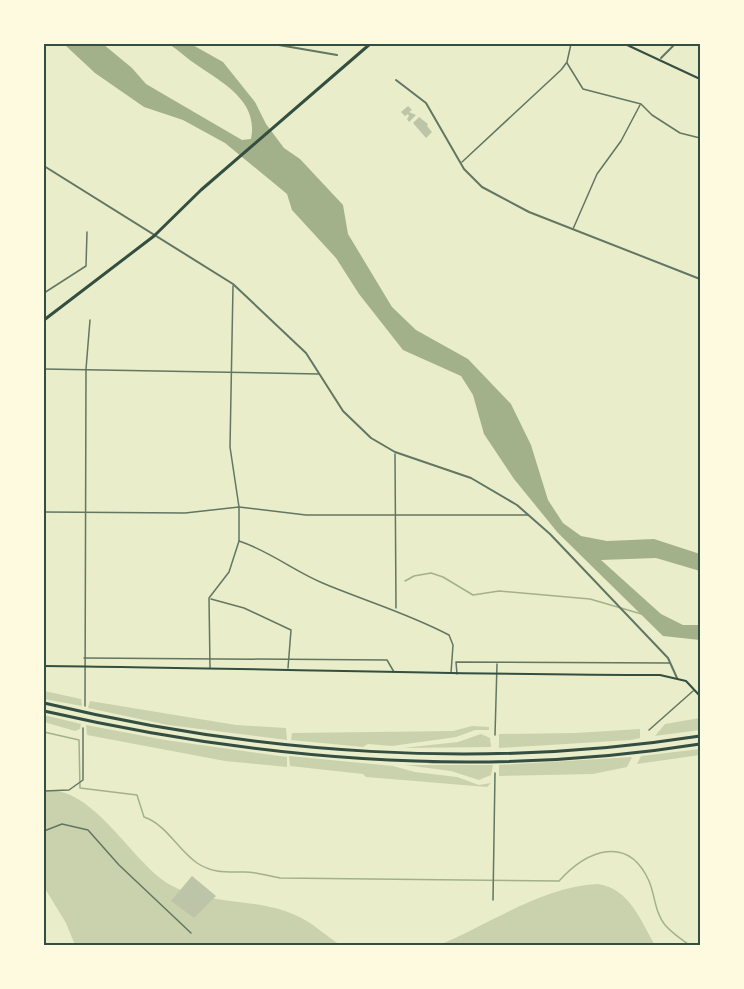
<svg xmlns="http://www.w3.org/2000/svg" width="744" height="989" viewBox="0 0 744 989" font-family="'Fira Sans Condensed',sans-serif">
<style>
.green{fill:#cad2ad}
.water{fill:#a3b18a}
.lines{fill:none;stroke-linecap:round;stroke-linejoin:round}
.stream{stroke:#a3b18a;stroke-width:1.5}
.building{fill:#bcc5a7}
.minor{stroke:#617663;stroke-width:1.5}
.tertiary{stroke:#617663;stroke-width:2}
.secondary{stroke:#344e41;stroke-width:2}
.trunk{stroke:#344e41;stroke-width:3}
.motorway{stroke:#344e41;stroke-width:3}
.neatline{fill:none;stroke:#344e41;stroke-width:2}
</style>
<rect width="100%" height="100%" fill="#e9edc9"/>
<!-- green -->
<g class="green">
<polygon points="44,691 81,699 82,706 44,699"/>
<polygon points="90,701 236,725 286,728 287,740 168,725 88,708"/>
<polygon points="44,715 81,724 80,729 75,731 44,722"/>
<polygon points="700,718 700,730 655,736 665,724"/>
<polygon points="86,725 165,740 287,757 287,767 225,761 87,735"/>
<polygon points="472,726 489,727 489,730 475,730 456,737 392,746 368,744 363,747 291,740 292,733 453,731"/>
<polygon points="640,729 640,738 631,740 499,748 499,734 575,733"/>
<polygon points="481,734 490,738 491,747 403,748 458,742"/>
<polygon points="700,749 700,755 637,764 641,756"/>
<polygon points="289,756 393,766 415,772 457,777 479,785 491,783 487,787 366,777 363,774 290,766"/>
<polygon points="632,757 627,767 593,774 499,776 499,765"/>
<polygon points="405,765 493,765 491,775 479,780 451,771"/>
<path d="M44,791C91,784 129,858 167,883C204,906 256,897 295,915C311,921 326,936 340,945H75L66,923L44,887Z"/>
<path d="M598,884C630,889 640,920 655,945H439C491,924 540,887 598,884Z"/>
</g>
<!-- water -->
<path class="water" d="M51,44H103L132,68L146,84L242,140L251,139C259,100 221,82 194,63C185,57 178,49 168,44H191L223,62L255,102L266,124L284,148L300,159L343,205L348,234L392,307L416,330L468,359L511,404L531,445L548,500L563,523L581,536L607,541L654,539L700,554V571L656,558L601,560L661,614L683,625H700V640L663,636L558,533L514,479L484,434L473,395L461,376L403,350L359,294L336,258L292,210L287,194L225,143L183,120L144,107L95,73L66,46Z"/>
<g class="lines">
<!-- stream -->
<g class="stream">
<polyline points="405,581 414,576 431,573 443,577 473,595 499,591 590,599 645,615"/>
<path d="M44,732L79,740L80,788L137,795L144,817C167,825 177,849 197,863C212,873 226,872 242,872C254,871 268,876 280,878L559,881C587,850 628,834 649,881C655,895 655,913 665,925C672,933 682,940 691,946"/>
</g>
</g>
<!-- building -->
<g class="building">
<polygon points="408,106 412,110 409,112 416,115 409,122 407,119 409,116 408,114 405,116 401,112"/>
<polygon points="419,117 428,124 427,126 432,132 426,138 413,123"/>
<polygon points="192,876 216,896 194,918 171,901"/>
</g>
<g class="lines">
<!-- minor -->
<g class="minor">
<polyline points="567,63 583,89 641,104 652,115 680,133 700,138"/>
<polyline points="462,162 561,70 567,62 571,44"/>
<polyline points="573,229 597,174 621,141 640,105"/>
<path d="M233,286L230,447L239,507V541C270,551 295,572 325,584C368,602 407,613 449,635L453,645L451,673"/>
<polyline points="44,293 86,266 87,232"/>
<polyline points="44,369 319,374"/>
<polyline points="395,454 396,608"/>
<polyline points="44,512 185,513 239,507 306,515 528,515"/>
<polyline points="211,599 244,608 291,630 288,668"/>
<polyline points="84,658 387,660 394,672"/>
<polyline points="210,668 209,598 229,572 239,541"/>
<polyline points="457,674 456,662 670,663"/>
<polyline points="85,706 86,369 90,320"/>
<polyline points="649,730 693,691"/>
<polyline points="495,735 497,664"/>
<polyline points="44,791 69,790 83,780 83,728"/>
<polyline points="44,831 62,824 88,830 119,865 191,933"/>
<polyline points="493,900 495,773"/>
<polyline points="44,942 46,946"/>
</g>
<!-- tertiary -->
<g class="tertiary">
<polyline points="273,44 337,55"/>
<polyline points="661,58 675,44"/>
<polyline points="396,80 426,103 464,169 482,187 529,212 700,279"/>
<polyline points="44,166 233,284 306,353 343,411 371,438 395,452 471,478 517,505 550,534 668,658 677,678"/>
</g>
<!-- secondary -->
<g class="secondary">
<polyline points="625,44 700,79"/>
<path d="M44,666C249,668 454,675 660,675L686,681L700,696"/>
</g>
<!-- trunk -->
<polyline class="trunk" points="44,320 154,236 201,190 370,44"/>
<!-- motorway -->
<g class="motorway">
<path d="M44,703C257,754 483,770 700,736"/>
<path d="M44,711C258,760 482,779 700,744"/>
</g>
</g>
<!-- border -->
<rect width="744" height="989" fill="none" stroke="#fefae0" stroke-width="90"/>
<rect x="45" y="45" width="654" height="899" class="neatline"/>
</svg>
